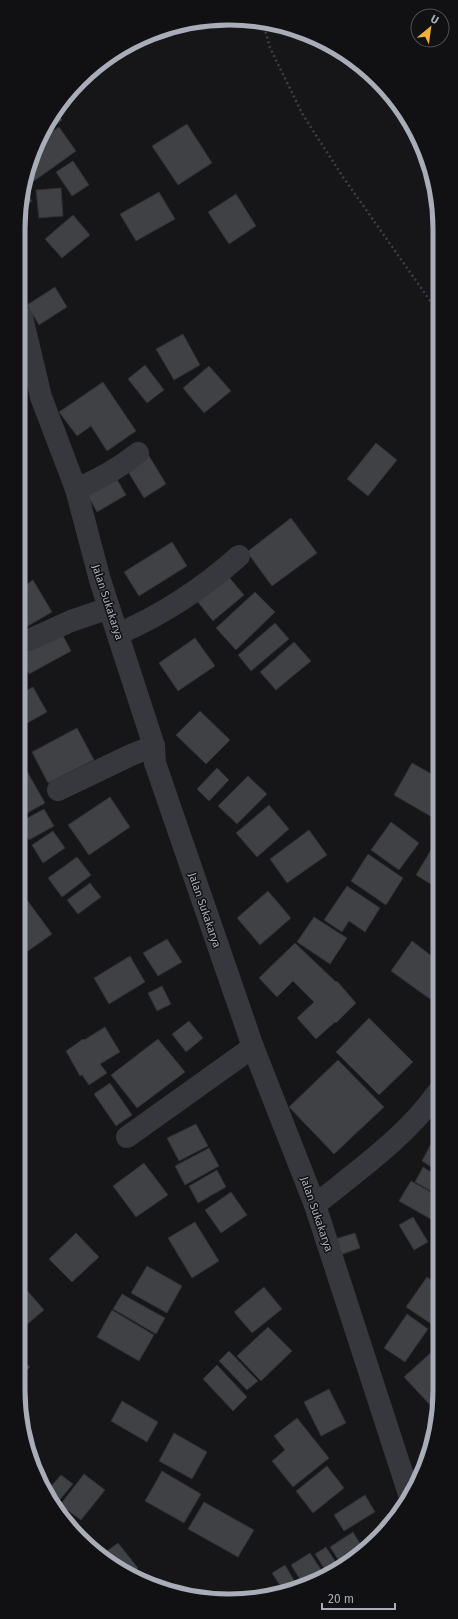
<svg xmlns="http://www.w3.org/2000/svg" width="458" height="1619" viewBox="0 0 458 1619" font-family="'Fira Sans',sans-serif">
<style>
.building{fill:#404145;stroke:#303034}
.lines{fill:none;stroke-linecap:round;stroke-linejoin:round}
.path{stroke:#3d3f44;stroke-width:2.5;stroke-dasharray:2 3;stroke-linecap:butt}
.minor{stroke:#37383d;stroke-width:22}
.labels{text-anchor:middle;stroke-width:3;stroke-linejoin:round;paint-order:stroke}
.street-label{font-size:11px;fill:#a8adb8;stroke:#111113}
.rim{fill:none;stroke:#a8adb8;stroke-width:5}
</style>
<rect width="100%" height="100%" fill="#161618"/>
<!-- building -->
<g class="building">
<polygon points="55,110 62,120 45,133 53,112"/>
<polygon points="187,124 212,163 178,185 152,146"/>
<polygon points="59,127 76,151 34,181 28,172 42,139"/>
<polygon points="73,161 89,185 72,196 56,172"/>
<polygon points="23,187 32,201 22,207 22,188"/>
<polygon points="61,188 63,216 39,218 36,190"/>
<polygon points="159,192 175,219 136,241 120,214"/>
<polygon points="236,194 256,226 229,244 208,212"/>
<polygon points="73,215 90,235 62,258 45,239"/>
<polygon points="55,287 67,307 39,325 27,305"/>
<polygon points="183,334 200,365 174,380 156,349"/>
<polygon points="145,365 164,390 147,403 128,379"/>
<polygon points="209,366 231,391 204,413 183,388"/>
<polygon points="103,382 136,431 107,451 91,426 77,436 59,412"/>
<polygon points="376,443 397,460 368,496 347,479"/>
<polygon points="146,451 166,484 144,498 124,465"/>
<polygon points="21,459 25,464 21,467"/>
<polygon points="114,474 126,495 97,512 85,491"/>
<polygon points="291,518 317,553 272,586 247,552"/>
<polygon points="172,542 187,566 139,596 124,572"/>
<polygon points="228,576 244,595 213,621 197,601"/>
<polygon points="33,580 52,612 21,630 21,588"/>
<polygon points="255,592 275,612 236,650 216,628"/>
<polygon points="275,623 289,639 251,671 238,655"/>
<polygon points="59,628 71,651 29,674 20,658 20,649"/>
<polygon points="195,638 215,666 178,691 159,663"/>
<polygon points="294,642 311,661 276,690 260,672"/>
<polygon points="20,673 26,683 20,685"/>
<polygon points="33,687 47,712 20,727 20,694"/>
<polygon points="200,711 230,740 206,764 176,735"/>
<polygon points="77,728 94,760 48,783 32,752"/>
<polygon points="412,763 437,777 437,820 394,795"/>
<polygon points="24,766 45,803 20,817 20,769"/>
<polygon points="217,768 229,780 209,801 197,789"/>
<polygon points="248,776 267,794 237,824 218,806"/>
<polygon points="110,797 130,827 89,855 68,825"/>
<polygon points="269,805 289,829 257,857 236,833"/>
<polygon points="44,809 54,826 29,840 20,825 20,822"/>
<polygon points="391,822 419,843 399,870 371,850"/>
<polygon points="309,830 327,855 287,883 270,859"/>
<polygon points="53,831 65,848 43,863 32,845"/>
<polygon points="437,840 437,888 416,875"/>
<polygon points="368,854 403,878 386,905 351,881"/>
<polygon points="77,857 91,875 62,897 48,878"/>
<polygon points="90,883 101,897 78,914 67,900"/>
<polygon points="347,886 380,908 365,932 349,921 342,932 324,920"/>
<polygon points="268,891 291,918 260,945 237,918"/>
<polygon points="27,900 52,934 28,951 20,939 20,906"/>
<polygon points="314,917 347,938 330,964 297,942"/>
<polygon points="167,939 182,962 158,976 143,953"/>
<polygon points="412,941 437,960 437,989 430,999 391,971"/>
<polygon points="295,943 336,982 337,981 356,1003 336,1023 335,1022 316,1039 297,1018 314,1002 293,981 277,997 259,978"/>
<polygon points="130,956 145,982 109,1004 94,978"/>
<polygon points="162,986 171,1004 157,1011 148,993"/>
<polygon points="369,1018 413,1062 379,1095 336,1052"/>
<polygon points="189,1021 203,1038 186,1052 172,1034"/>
<polygon points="105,1027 120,1052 100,1064 107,1073 89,1085 82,1075 80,1076 66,1051 83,1039 84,1040"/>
<polygon points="158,1039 185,1072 137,1108 111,1075"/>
<polygon points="338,1060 384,1107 334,1154 289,1107"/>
<polygon points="110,1083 132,1115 116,1126 94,1094"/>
<polygon points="196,1124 208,1146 179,1161 167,1138"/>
<polygon points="434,1138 437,1139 436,1170 422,1161"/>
<polygon points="209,1148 219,1166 185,1185 175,1166"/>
<polygon points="144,1163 168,1195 136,1217 113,1186"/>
<polygon points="423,1167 436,1175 436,1194 415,1182"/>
<polygon points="217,1170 226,1187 198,1203 189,1186"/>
<polygon points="411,1181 436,1195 436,1222 399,1201"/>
<polygon points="231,1192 247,1215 221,1233 205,1210"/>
<polygon points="413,1217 428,1242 414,1250 399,1225"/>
<polygon points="195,1222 219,1261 192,1278 168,1238"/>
<polygon points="76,1233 99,1257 72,1282 49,1259"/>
<polygon points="355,1233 360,1248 337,1256 332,1240"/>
<polygon points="147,1266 182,1286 167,1313 131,1293"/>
<polygon points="427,1277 436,1284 436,1320 433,1325 406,1307"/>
<polygon points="18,1280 44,1310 24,1327 18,1321"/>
<polygon points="264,1287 282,1309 252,1333 234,1312"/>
<polygon points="122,1294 165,1318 156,1334 113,1309"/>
<polygon points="112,1310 154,1335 139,1361 97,1337"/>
<polygon points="407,1314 428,1329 405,1362 384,1348"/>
<polygon points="268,1327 292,1351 261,1381 237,1356"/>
<polygon points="436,1348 436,1401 431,1406 404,1377"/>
<polygon points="229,1351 258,1381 247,1390 219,1361"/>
<polygon points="18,1357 30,1367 18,1381"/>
<polygon points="217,1365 247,1397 233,1411 203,1379"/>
<polygon points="329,1389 346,1423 321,1436 304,1402"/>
<polygon points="122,1401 158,1422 147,1442 111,1421"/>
<polygon points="297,1418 329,1458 293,1487 272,1461 285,1450 274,1436"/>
<polygon points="174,1433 207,1452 192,1479 159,1461"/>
<polygon points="434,1437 430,1446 427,1443"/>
<polygon points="327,1466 344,1488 313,1513 296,1491"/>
<polygon points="162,1471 201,1494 184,1523 145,1501"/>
<polygon points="84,1474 105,1490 81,1520 60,1505"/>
<polygon points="61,1475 73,1484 57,1503 51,1498 47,1491"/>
<polygon points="365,1495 375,1512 344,1531 334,1515"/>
<polygon points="204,1502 254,1530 238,1557 188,1529"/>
<polygon points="353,1532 364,1550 341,1564 330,1547"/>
<polygon points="118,1543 138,1568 130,1575 103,1554"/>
<polygon points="326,1547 339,1567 327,1573 315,1554"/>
<polygon points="310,1553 324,1574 303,1584 291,1565"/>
<polygon points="285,1565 298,1587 285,1593 272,1573"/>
</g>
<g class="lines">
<!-- path -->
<polyline class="path" points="263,22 270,48 303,115 343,177 438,312"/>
<!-- minor -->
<g class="minor">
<polyline points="22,317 41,397 76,489 100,580 154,746 155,763 253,1047 315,1205 410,1497"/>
<path d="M76,489C100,479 118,469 138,453"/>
<path d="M118,634C162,615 203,588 239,556"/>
<polyline points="29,640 71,621 109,608"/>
<polyline points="58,790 131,755 154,746"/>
<polyline points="127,1137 253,1047"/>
<path d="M315,1205C357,1171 405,1138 437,1093"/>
</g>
</g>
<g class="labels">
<!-- street labels -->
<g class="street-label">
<text transform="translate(108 602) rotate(72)" y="4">Jalan Sukakarya</text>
<text transform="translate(205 910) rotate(71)" y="4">Jalan Sukakarya</text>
<text transform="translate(317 1214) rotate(71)" y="4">Jalan Sukakarya</text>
</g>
</g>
<!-- crop -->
<path d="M0 0H458V1619H0ZM229 25H229A204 204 0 0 1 433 229V1390A204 204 0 0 1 229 1594H229A204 204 0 0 1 25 1390V229A204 204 0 0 1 229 25Z" fill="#111113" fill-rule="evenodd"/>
<path class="rim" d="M229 25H229A204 204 0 0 1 433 229V1390A204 204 0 0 1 229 1594H229A204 204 0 0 1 25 1390V229A204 204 0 0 1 229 25Z"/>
<!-- north arrow -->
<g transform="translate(430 28) rotate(29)"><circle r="19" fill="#111113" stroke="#4d4f55"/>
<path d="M0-3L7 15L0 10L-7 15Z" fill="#f2b134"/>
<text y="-6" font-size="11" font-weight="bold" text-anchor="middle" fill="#a8adb8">U</text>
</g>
<!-- scale -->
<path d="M322 1603v6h73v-6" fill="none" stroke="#a8adb8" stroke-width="2"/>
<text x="328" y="1603" font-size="12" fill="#a8adb8" stroke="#111113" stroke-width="3" paint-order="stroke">20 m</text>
</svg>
